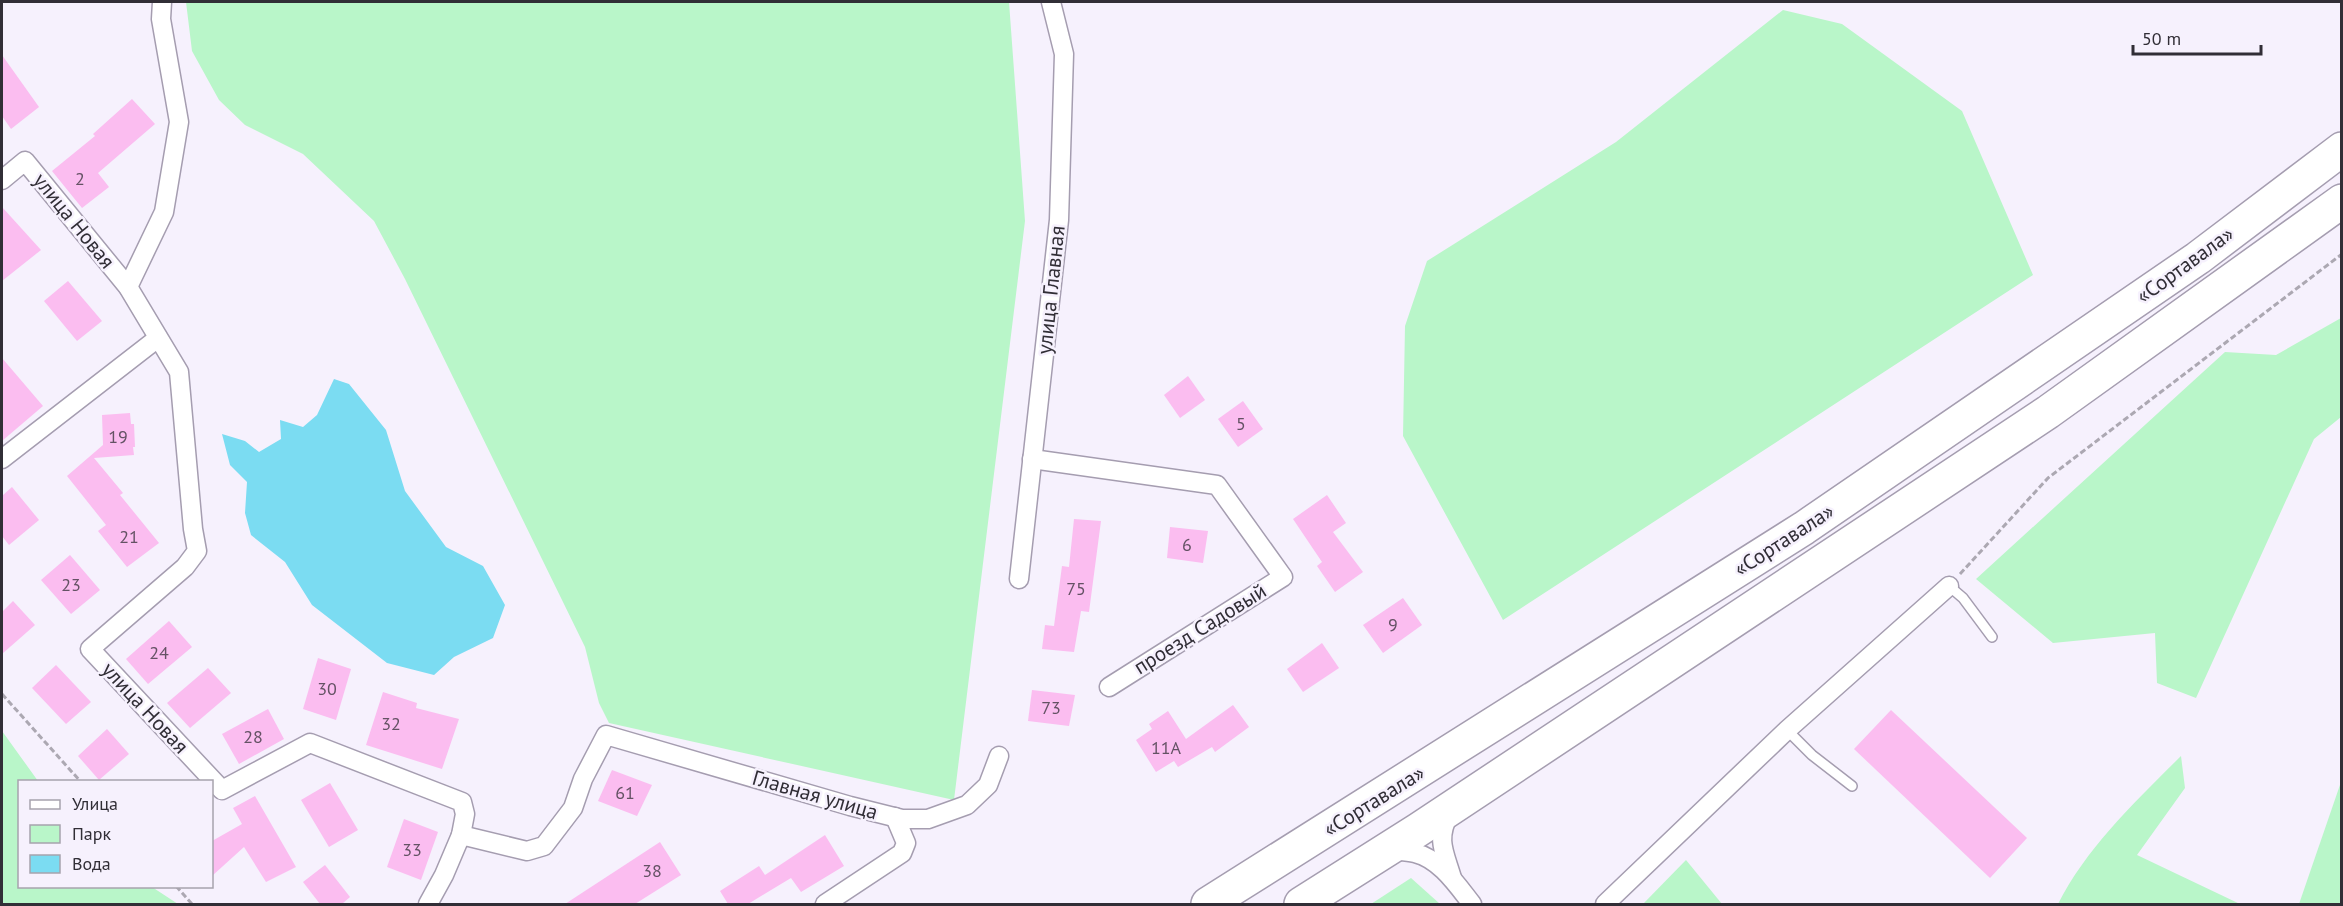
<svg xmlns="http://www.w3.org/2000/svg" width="2343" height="906" viewBox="0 0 2343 906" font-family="'PT Sans',sans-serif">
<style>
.green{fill:#b9f6c9}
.water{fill:#7bdcf2}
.building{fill:#fbbdf0}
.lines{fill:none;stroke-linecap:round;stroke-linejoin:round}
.lane-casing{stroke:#a59db0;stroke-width:12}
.street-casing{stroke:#a59db0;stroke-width:21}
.highway-casing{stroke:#a59db0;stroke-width:36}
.path{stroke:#aca8b2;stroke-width:3;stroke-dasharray:6 3;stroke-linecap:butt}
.lane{stroke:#fff;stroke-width:9}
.street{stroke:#fff;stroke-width:18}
.highway{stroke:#fff;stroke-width:33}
.labels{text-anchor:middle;stroke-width:5;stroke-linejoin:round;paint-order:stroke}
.number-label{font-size:18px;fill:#645264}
.street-label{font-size:21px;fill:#312e36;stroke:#f6f1fd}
</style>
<rect width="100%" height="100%" fill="#f6f1fd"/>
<!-- green -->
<g class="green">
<polygon points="186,2 1009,2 1025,221 954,800 609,723 599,703 585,647 405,279 374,221 303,154 245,125 219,100 192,51"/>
<polygon points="1783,10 1842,24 1962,111 2033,275 1503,620 1403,436 1405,326 1427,261 1616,142"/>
<polygon points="2341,318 2341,417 2314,439 2196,698 2157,683 2155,633 2053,643 1976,579 2225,352 2276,355"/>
<polygon points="2,731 38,781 20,782 20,886 152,887 178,904 2,904"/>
<path d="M2181,756L2185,788L2137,855L2240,904H2253H2058C2087,847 2136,801 2181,756Z"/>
<polygon points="2341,782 2341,904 2299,904"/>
<polygon points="1686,860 1722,904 1643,904"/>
<polygon points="1411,878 1440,904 1371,904"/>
</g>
<!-- water -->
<polygon class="water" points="334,379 349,384 386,430 405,491 446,547 483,566 505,605 493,638 454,657 434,675 387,663 312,605 285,562 251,535 245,513 247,482 230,465 222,434 245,441 259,452 281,439 280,420 303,427 317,415"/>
<!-- building -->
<g class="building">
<polygon points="2,55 39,107 11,129 2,116"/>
<polygon points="132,99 155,124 98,173 109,187 82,208 52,171 95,136 93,134"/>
<polygon points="2,207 41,250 2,281"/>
<polygon points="68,281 102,321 77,341 44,301"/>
<polygon points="2,358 43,406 2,441"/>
<polygon points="1188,376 1205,400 1180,418 1164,395"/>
<polygon points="1243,401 1263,429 1238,447 1218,419"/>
<polygon points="130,413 131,424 134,424 135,447 133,447 134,455 94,458 123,493 120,495 159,543 127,567 98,531 106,525 67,476 103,445 102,415"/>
<polygon points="12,487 39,520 9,545 2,536 2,496"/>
<polygon points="1327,495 1346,523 1333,532 1363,572 1335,592 1317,566 1322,562 1293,519"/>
<polygon points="1074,519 1101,521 1089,612 1081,611 1074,652 1042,649 1045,625 1054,626 1062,566 1069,567"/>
<polygon points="1170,527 1208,531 1203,563 1167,558"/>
<polygon points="70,555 100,590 71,614 41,580"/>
<polygon points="1403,598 1422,625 1383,653 1363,625"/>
<polygon points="13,601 35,625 2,654 2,612"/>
<polygon points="169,621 192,647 148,684 126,659"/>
<polygon points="1322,643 1339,668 1303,692 1287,669"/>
<polygon points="318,658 351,669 336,720 303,709"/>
<polygon points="56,665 91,702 66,724 32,688"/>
<polygon points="208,668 231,693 190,728 167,703"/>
<polygon points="1032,690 1075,695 1069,726 1028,721"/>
<polygon points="383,692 417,703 416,708 459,719 442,769 366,745"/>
<polygon points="1233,705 1249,727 1215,752 1212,747 1178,767 1174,761 1156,772 1136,740 1152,729 1149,724 1168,711 1186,739"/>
<polygon points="268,709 284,739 239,764 222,734"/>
<polygon points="1891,710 2027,838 1990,878 1854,749"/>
<polygon points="107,729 129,754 99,780 78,756"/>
<polygon points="612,770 652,785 637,816 598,801"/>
<polygon points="330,783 358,830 329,847 301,800"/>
<polygon points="255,796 296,867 266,882 244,847 212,876 212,841 242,824 233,808"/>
<polygon points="404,819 438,832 421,880 387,867"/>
<polygon points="825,835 844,866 801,892 791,878 748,904 728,904 720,891 759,866 765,875"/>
<polygon points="660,842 681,875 635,904 565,904"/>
<polygon points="325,865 350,897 342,904 320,904 303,882"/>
</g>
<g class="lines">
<!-- lane casing -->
<g class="lane-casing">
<g id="lane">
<polyline points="1949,586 1963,598 1992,637"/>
<polyline points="1787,730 1812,755 1852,786"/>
</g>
</g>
<!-- street casing -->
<g class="street-casing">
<g id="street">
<polyline points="2,180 25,161 128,287 179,372 193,529 197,551 185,567 90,649 222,790 310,743 462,802 465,814 461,835"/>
<polyline points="128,287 164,212 179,122 161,19 162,2"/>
<polyline points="2,459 158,338"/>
<polyline points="1032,459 1217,485 1283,577 1109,687"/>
<polyline points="1019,579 1059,220 1064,54 1051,2"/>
<path d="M1449,814C1436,840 1444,851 1452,878"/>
<path d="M1390,850C1398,851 1407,851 1415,853C1440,859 1457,885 1472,904"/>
<polyline points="428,904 444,875 461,835 527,851 544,846 573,808 583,779 606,735 850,806 902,819 928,819 967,805 988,785 999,756"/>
<polyline points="825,904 902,853 906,843 895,817"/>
<polyline points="1605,904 1787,730 1949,586"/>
</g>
</g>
<!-- highway casing -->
<g class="highway-casing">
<g id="highway">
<polyline points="1208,904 1804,528 2198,258 2342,149"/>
<polyline points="1301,904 1418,830 2048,412 2342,201"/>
</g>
</g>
<!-- path -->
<g class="path">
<polyline points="1960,574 2048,478 2342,254"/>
<polyline points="2,694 81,782"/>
<polyline points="176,886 192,904"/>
</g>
<!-- lane -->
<use href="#lane" class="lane"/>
<!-- street -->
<use href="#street" class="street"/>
<!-- highway -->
<use href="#highway" class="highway"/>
</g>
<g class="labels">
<!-- number labels -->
<g class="number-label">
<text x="80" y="185">2</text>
<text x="1241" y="430">5</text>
<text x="118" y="443">19</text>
<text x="129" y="543">21</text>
<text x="1187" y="551">6</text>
<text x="71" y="591">23</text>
<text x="1076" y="595">75</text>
<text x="1393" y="631">9</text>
<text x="159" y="659">24</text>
<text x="327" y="695">30</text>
<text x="1051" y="714">73</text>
<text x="391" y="730">32</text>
<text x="253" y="743">28</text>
<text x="1166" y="754">11А</text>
<text x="625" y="799">61</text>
<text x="412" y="856">33</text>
<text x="652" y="877">38</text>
</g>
<!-- street labels -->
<g class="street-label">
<text transform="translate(74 221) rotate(51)" y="7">улица Новая</text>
<text transform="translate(2185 265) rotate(-36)" y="7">«Сортавала»</text>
<text transform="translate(1051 290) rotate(-84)" y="7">улица Главная</text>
<text transform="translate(1784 540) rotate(-33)" y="7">«Сортавала»</text>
<text transform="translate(1200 629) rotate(-32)" y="7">проезд Садовый</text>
<text transform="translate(145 708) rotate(47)" y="7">улица Новая</text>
<text transform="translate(815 795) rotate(16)" y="7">Главная улица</text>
<text transform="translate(1374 801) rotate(-32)" y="7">«Сортавала»</text>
</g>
</g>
<!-- border -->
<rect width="2343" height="906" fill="none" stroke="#312e36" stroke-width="6"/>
<!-- legend -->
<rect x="18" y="780" width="195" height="108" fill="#f6f1fd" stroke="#a7a3ad" stroke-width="1.5"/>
<rect x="30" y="800" width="30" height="9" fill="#ffffff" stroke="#a7a3ad" stroke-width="1.5"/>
<text x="72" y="810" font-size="18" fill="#312e36">Улица</text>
<rect x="30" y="825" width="30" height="18" fill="#b9f6c9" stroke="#a7a3ad" stroke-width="1.5"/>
<text x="72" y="840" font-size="18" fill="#312e36">Парк</text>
<rect x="30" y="855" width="30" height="18" fill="#7bdcf2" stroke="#a7a3ad" stroke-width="1.5"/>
<text x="72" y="870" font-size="18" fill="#312e36">Вода</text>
<!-- scale -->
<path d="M2133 45v9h128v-9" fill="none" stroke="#312e36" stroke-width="3"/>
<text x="2142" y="45" font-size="18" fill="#312e36" stroke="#f6f1fd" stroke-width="4.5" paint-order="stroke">50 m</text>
</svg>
